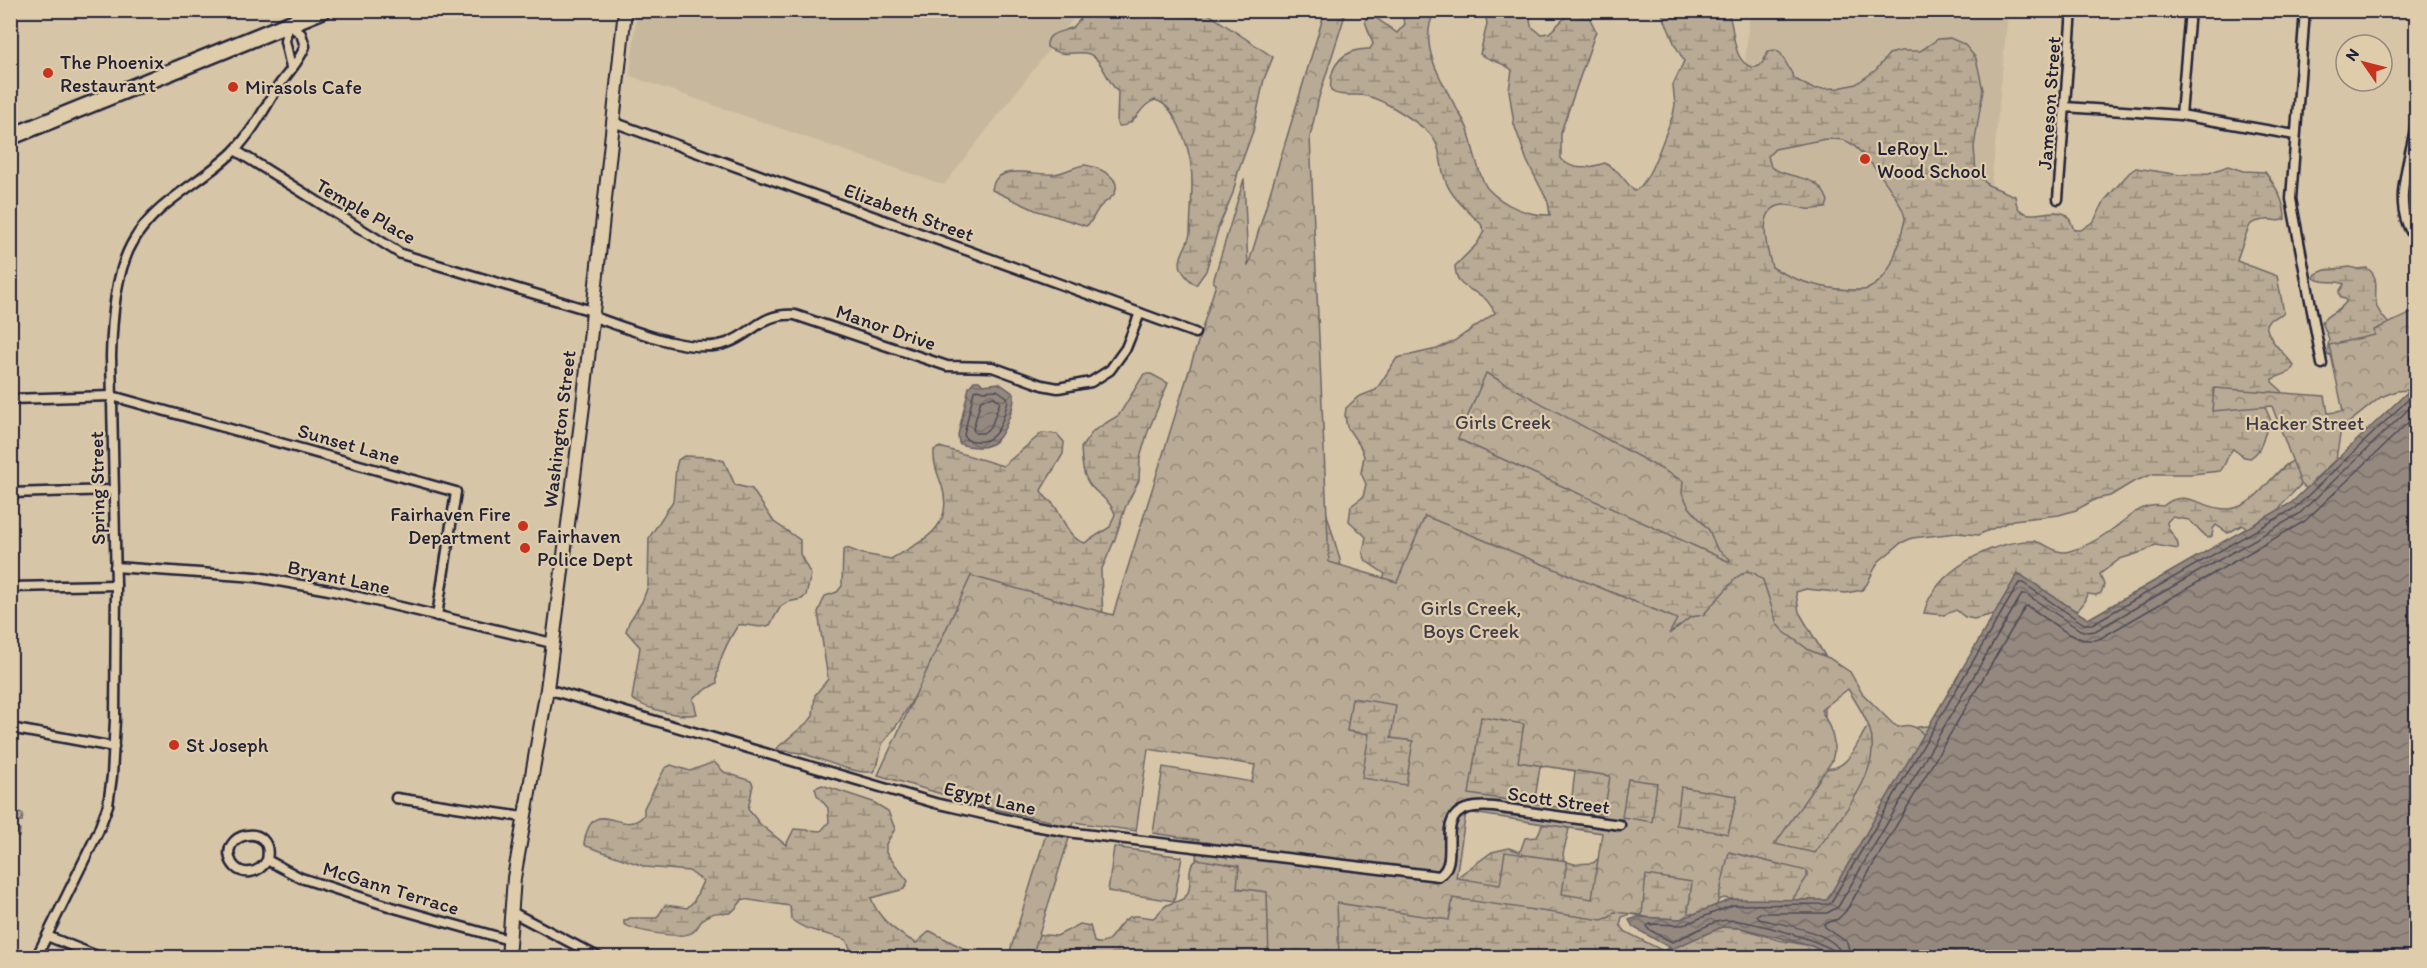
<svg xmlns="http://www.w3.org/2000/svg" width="2427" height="968" viewBox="0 0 2427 968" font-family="Itim,sans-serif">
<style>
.built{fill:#c7b89d}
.wetland{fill:url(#wetland-marsh);stroke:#6d6668;stroke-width:1.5;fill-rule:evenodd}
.park{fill:url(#park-crowns);stroke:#6d6668;stroke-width:1.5;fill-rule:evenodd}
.water{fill:url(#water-waves);stroke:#665f64;stroke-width:1.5}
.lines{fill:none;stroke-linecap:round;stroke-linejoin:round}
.shore{stroke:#504b56;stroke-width:1.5}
.street-casing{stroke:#22223b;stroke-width:13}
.secondary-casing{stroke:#22223b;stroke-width:16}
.highway-casing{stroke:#22223b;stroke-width:20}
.street{stroke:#deccaa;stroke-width:8}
.secondary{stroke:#deccaa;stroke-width:12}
.highway{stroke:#deccaa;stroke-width:15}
.poi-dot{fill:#c8321e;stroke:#deccaa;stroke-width:2}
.labels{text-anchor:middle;stroke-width:4.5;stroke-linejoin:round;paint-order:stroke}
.poi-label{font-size:20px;fill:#22223b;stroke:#deccaa;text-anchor:start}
.street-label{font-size:20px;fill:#22223b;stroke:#deccaa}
.park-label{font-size:20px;fill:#403d4d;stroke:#deccaa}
</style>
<defs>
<pattern id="wetland-marsh" width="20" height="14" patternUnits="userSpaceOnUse" patternTransform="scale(1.5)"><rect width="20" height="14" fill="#b8aa94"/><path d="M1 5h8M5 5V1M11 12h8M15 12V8" fill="none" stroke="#958a7a"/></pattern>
<pattern id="park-crowns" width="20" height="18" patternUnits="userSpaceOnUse" patternTransform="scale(1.5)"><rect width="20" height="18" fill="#b8aa94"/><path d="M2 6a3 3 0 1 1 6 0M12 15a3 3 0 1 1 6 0" fill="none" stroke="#958a7a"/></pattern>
<pattern id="water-waves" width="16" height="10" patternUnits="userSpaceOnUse" patternTransform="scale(1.5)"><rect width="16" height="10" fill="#94887f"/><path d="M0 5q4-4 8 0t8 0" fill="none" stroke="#786f69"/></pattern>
</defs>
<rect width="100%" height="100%" fill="#d6c5a6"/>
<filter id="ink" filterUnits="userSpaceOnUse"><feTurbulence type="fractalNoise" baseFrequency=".0167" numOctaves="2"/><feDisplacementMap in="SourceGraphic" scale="12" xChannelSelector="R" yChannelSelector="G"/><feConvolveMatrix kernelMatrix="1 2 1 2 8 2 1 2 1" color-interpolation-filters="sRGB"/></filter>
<g filter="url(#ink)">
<!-- built -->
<g class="built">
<polygon points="637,11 1079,11 944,185 630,76"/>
<polygon points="1750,11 2008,11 1975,354 1722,308"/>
</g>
<!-- wetland -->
<g class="wetland">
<path d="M1727,10C1736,26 1730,61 1752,67C1762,69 1765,58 1768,51L1776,50L1781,54L1795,79L1813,89L1839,88L1856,84L1876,70L1889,54L1901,51H1920L1938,39L1950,38L1964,44L1976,58L1983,90L1974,147L1976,173L1988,185L2015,196C2016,200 2016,206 2019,209C2030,221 2052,207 2065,214C2070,216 2072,226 2074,230H2081L2094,221L2105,200L2129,173L2136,168L2180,175L2209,173L2228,166L2243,171L2265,172C2276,186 2285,201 2285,219C2278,223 2273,219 2266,220C2262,220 2254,222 2251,224C2248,227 2238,256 2237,261L2277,276L2284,313L2269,320L2266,324C2269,343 2283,351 2294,366L2290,372L2272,379V382L2281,390V395L2265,407L2271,421C2262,434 2265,449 2250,458L2244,457L2233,449C2226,456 2227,464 2220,471L2192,474H2153L2133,482L2110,496L2096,499L2076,510L2059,515L2013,520L1978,535L1957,533L1912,538L1901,543L1878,562L1867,584L1862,590L1846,593L1806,589L1796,592L1799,612L1825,656V715L1820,767C1846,775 1855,747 1866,729L1870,726L1905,733L1918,727L1927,726L1932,733L1820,903L1741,901L1724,898L1698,907L1681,919L1650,918L1631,914L1622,917L1620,925L1626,932L1663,951L1718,927L1741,928L1778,940L1812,946L1844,957H1321L1316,878L1439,883L1456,878L1492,852L1509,848L1520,852L1525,838L1537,837L1542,825L1557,824L1569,829L1563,854L1564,861L1574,864L1593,863L1600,857L1605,824L1570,814L1575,771L1551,766L1540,767L1535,799L1530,808L1469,803L1446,820L1352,775L1306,469L1322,497L1340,560L1346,602L1377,594L1385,574L1366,561L1363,553L1366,537L1349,521L1351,506L1363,497L1366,484L1361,473L1364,456L1360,446L1347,427L1345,416L1346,408L1358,397L1376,390L1397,358L1437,349L1454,341L1495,313C1492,308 1489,301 1483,297C1469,287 1456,288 1455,266L1477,244L1484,231L1481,224C1469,212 1452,198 1446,182C1438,163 1444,147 1427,131C1413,119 1384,100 1367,96C1355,93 1341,98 1331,91C1328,65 1344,48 1370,49L1373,44L1365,21L1369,15H1372L1397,33L1405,24L1400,11H1435C1417,43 1441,81 1457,109C1461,116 1467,125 1469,133C1472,145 1480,181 1488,189C1503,205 1528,216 1550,215L1548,202L1527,161L1514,124L1509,90L1512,70C1502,61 1489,61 1480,54L1487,24L1485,11H1532L1530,19L1531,26L1541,34L1549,33L1572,11H1586L1596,31L1561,132V159C1574,172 1589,168 1605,163L1618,172L1634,191C1649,187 1666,131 1673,115L1675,105L1673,85L1684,61L1675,45L1661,11ZM1826,139C1833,140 1842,138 1848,142C1864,150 1902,201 1905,218C1905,223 1903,226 1902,231C1896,253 1889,283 1864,290C1834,291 1798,284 1772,267C1767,250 1755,208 1783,205C1792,204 1799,208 1807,209C1813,210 1820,208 1826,208L1828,201C1818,172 1792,181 1771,167L1768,156L1775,149Z"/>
<path d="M1086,11H1204L1273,57L1264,79L1253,131L1238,172L1233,193L1219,226L1206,271L1196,285C1190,281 1184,275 1181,268C1177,256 1189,245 1190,233C1191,192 1198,165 1179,126C1173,114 1168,104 1155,100C1139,105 1137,125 1120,126L1117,124L1118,92C1106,80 1103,60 1089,54C1076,49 1066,60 1047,47C1046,31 1062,33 1073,27C1078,23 1082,16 1086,11Z"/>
<path d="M1085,165C1097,167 1124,177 1114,194C1111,200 1103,202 1100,207C1094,213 1093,222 1086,226L1035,210L992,190C995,161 1036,176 1054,174C1065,173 1074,166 1085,165Z"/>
<path d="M2350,267L2357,269L2367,268C2383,279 2371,295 2378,309C2381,316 2388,322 2393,329L2337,358L2327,354L2329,339L2322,322C2329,312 2339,312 2346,302L2345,299L2341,298L2339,292L2344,284C2335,279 2323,285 2314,278L2316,274L2325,270Z"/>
<path d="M1144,374H1151L1168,383L1147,434L1140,458L1139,480L1125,508L1115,539L1101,571L1103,618L921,686L899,722L882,744L878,764L873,772C842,774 810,749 780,751L777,748L810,720L813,716L815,695L828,679L818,612L825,596L837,592L842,586L843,551L847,548L863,554L891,559C921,541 955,529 942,486C938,474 933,464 934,450L940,447L1003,466L1042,433L1057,434L1064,442L1063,454L1041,490C1043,497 1049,499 1054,505C1063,517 1068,539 1085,543L1110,527L1115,514C1111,501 1098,495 1090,485C1082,474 1082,461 1081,448L1093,431L1119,415Z"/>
<path d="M684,456L710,457L724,461L735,485L752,489L774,522L800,540V554L811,575L806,595L802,599L788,602L781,606L770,625C758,630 750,623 738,625C728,641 715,664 717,683L695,696L693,699L697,714C680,718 646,709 632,699L640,647L626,631L629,622L642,602L648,586L649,538L673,501L676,468L678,460Z"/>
<path d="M2294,460L2316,469L2283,503L2270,523L2252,534L2242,525L2228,533L2216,525L2213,529L2212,536L2208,538L2189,520L2172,517L2167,522C2167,533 2180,538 2178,549L2155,545L2145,551L2120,559L2100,574L2104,585L2101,593L2096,595L2087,594L2083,604L2078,610L2006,611L1974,619L1965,617L1956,610L1944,615L1924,613C1933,572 1991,541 2031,541C2047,541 2054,556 2070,551C2083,547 2096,541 2107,533C2126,521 2139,502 2163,506C2186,486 2204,511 2229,509C2259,506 2269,473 2294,460Z"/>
<path d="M714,762L724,772L751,781L753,785L748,809L760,824L786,845L794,829L821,831L829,822L828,808L817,795L815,788L822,785L873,802L888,811L895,829L886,844V853L908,881L904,889L871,898C879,920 896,932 916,943L930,931L980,957H850V948L846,940C828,933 806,932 791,919L790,906L743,899C724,925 730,906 709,915C700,918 700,927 693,932C683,940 634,931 624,924V921L630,918H657L665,905L687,908L694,901L703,881L689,871L646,867L586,846L584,843C593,791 623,840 644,815V808L665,768L671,765L690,771Z"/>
<path d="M1199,859L1275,872L1286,957L1025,958L1035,934L1057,936L1080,924L1090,926L1091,929L1094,942C1113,949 1114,923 1130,917C1138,914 1144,918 1153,918C1158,915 1162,908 1167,905C1177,900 1186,902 1189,889C1192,877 1185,866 1199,859Z"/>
</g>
<!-- park -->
<g class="park">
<path d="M1330,10L1345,15L1319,97L1310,137L1329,562L1397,582L1425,516L1677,619L1669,634L1691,617L1703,615L1737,577L1747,571L1754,573L1763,580L1777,624L1783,631L1809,650L1829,658L1850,672L1862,693L1892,723L1898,727C1909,723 1919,727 1925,737L1834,899L1782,916L1807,877V871L1729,852L1717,905L1695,914L1688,913L1692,882L1646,875L1642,915L1614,912L1610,917L1602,920L1453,898L1449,920L1337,903L1339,957L1269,958L1267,892L1237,888L1239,866L1196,859L1199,840L1153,833L1163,767L1252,782L1255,765L1148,749L1136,831L1074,822L1032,957L1008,958L1050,821L985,807L878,775L971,576L1113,615L1216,284L1213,282L1244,179L1248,266L1325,11ZM1848,689C1856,702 1865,715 1870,730C1883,774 1838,819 1815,853L1775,844L1832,761C1838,741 1830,727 1821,710ZM1352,698L1396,705L1391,738L1413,741L1406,785L1362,778L1369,734L1347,731ZM1481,717L1524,724L1518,762L1610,776L1604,814L1469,794ZM1628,779L1657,783L1652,822L1622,817ZM1681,787L1737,796L1728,834L1676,825ZM1466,812L1602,833L1592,899L1562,894L1567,861L1505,852L1500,885L1456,878Z"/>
<polygon points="2416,311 2416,397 2408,390 2396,391 2381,397 2341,429 2336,459 2314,480 2310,492 2301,484 2272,406 2212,411 2214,388 2325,396 2328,413 2343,411 2329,345 2375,335 2374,330"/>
<polygon points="1486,373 1683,481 1682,493 1689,507 1709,530 1717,549 1730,559 1730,562 1458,439"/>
<polygon points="11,811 23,814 22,821 18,821 16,829 20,830 19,837 14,836 12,850"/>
<polygon points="1114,847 1182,857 1174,901 1108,891"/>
</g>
<!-- water -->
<g class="water">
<path d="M974,381H979L983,385L999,383L1014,394C1015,403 1012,410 1009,418C1003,434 996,448 977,447C969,446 965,447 959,443L958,435L969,387Z"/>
<polygon points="2416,384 2416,957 1833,958 1812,946 1741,928 1722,927 1672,949 1633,927 1629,920 1638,917 1681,919 1732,899 1827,900 2018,573 2088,619 2291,503"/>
</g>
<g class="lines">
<!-- shore -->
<g class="shore">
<path d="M978,389L983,391L997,390L1007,397L1008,401C1004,414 1000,440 982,441C977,442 972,440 967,440L964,435L974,391Z"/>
<polygon points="994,397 1000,402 991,427 983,433 975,433 973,429 981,400"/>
<path d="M1835,958L1833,950C1814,939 1740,916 1720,921C1704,925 1688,936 1672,942L1648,929L1647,926L1650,924L1683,925L1733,905L1830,904L2019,583H2023L2084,624H2092L2295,508L2416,392"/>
<path d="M1842,958C1841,932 1779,924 1759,919L1757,915L1760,913H1827L1838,907L2022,594H2026L2080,630L2088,632L2095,631L2299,514L2416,402"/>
<path d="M1851,958L1847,942L1825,927L1824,924L1838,919L1846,911L2025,607L2028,606C2047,618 2077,647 2099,639L2305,521L2416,415"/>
</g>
<!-- street casing -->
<g class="street-casing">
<g id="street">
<polyline points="2305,10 2291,199 2322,364"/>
<polyline points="2065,107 2181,115 2295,135"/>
<polyline points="2181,115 2190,10"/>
<polyline points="613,122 1195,333"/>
<path d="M2416,122C2411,161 2389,205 2416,239"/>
<polyline points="235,150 401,254 592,311"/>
<polyline points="2058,199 2072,10"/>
<path d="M591,316C628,328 690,356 727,343C755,333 760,313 795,315L947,366L992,367L1042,385L1058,388L1091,382L1110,370L1126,348L1140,313"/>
<polyline points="2416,360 2416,358"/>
<polyline points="10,399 112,396 456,492 437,616"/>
<polyline points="10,493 113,490"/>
<polyline points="115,567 256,577 329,590 552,643"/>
<polyline points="10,587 116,585"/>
<path d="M547,689L935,803L1035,826L1075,833L1439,876C1467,858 1421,801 1494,807L1620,825"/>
<polyline points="10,728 114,747"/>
<polyline points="396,798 523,817"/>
<path d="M267,860C260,873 241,878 232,863C216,833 275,820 267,860L301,878L398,909L509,940"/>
<polyline points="510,911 600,958"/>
<polyline points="47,936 102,958"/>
<path d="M36,958L98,832L108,805L112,776L115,720L116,585L111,356C112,321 115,271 134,240C156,202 202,182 233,152C251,134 264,110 277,88C286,75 300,61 305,46L301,34L288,24L285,41L291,67"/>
</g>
</g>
<!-- secondary casing -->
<g class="secondary-casing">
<polyline id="secondary" points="508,958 514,878 547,689 583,406 625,10"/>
</g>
<!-- highway casing -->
<g class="highway-casing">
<polyline id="highway" points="10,137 323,10"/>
</g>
<!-- street -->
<use href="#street" class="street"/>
<!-- secondary -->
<use href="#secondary" class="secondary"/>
<!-- highway -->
<use href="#highway" class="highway"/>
</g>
</g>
<!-- markers -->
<g class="poi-dot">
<circle cx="48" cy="73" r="6"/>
<circle cx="233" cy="87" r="6"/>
<circle cx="1865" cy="159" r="6"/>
<circle cx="523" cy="526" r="6"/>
<circle cx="525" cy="548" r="6"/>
<circle cx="174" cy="745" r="6"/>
</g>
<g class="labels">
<!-- poi labels -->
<g class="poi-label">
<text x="60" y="69">The Phoenix<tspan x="60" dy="23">Restaurant</tspan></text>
<text x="245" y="94">Mirasols Cafe</text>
<text x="1877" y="155">LeRoy L.<tspan x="1877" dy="23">Wood School</tspan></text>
<text x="511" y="521" text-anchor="end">Fairhaven Fire<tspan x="511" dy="23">Department</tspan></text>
<text x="537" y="543">Fairhaven<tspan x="537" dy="23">Police Dept</tspan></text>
<text x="186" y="752">St Joseph</text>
</g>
<!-- street labels -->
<g class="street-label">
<text transform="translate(2049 103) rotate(-86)" y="7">Jameson Street</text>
<text transform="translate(366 211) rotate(30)" y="7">Temple Place</text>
<text transform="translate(909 212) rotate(20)" y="7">Elizabeth Street</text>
<text transform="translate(886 327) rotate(19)" y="7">Manor Drive</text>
<text transform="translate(559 429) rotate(-83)" y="7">Washington Street</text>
<text transform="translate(349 444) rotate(16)" y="7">Sunset Lane</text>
<text transform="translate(97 488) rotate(-91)" y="7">Spring Street</text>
<text transform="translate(339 577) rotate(12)" y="7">Bryant Lane</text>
<text transform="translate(990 798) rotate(13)" y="7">Egypt Lane</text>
<text transform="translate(1559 800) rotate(8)" y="7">Scott Street</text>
<text transform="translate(391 888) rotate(17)" y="7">McGann Terrace</text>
</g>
<!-- park labels -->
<g class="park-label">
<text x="1503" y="429">Girls Creek</text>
<text x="2305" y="430">Hacker Street</text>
<text x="1471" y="615">Girls Creek,<tspan x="1471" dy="23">Boys Creek</tspan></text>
</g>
</g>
<!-- margin -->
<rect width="2427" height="968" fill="none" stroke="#deccaa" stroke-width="36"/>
<rect x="18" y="18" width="2391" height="932" fill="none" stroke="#22223b" stroke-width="2" filter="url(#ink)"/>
<!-- north arrow -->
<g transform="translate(2364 63) rotate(305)"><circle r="28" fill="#deccaa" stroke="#93887e" stroke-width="1.5"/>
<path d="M0-4.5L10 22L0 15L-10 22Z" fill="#c8321e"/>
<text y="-9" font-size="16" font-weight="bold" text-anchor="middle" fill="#22223b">N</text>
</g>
</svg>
